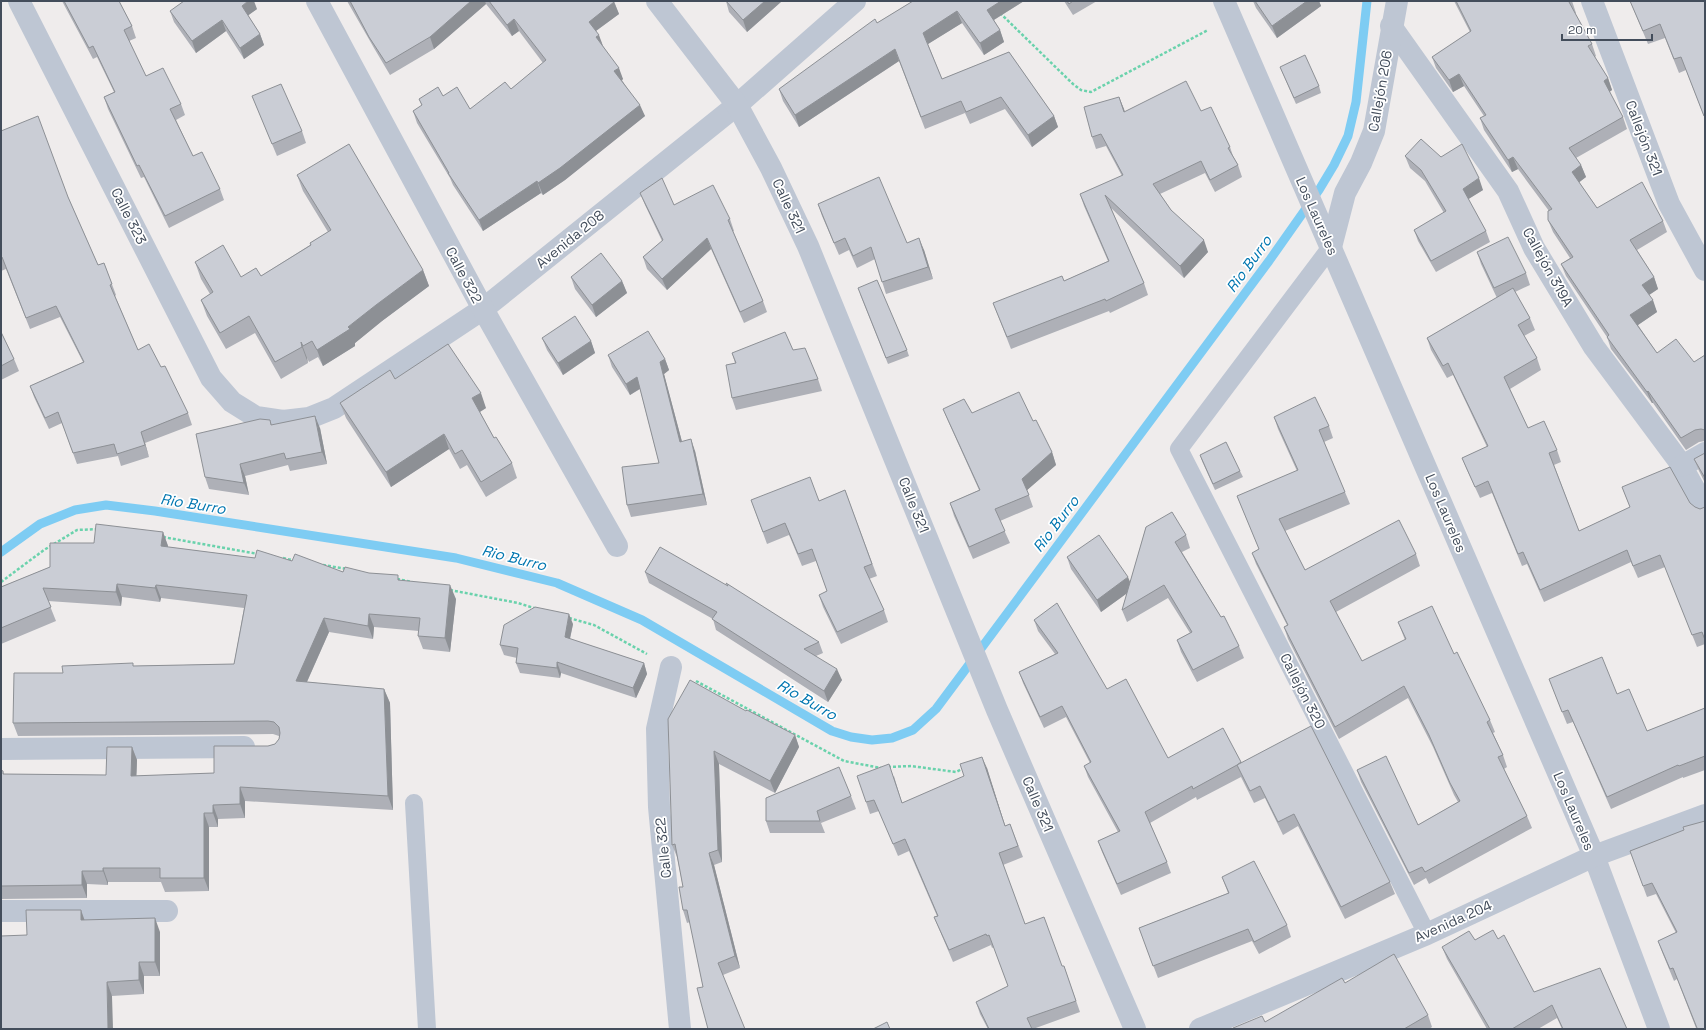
<svg xmlns="http://www.w3.org/2000/svg" width="1706" height="1030" viewBox="0 0 1706 1030" font-family="'Space Grotesk',sans-serif">
<style>
.lines{fill:none;stroke-linecap:round;stroke-linejoin:round}
.stream{stroke:#7eccf3;stroke-width:9}
.path{stroke:#6ad2ac;stroke-width:2.5;stroke-dasharray:3 2;stroke-linecap:butt}
.service{stroke:#bec6d3;stroke-width:18}
.minor{stroke:#bec6d3;stroke-width:22}
.wall{fill:#aeb0b7}
.shaded-wall{fill:#8d9095}
.building{fill:#cacdd5;stroke:#8d9095}
.labels{text-anchor:middle;stroke-width:3.5;stroke-linejoin:round;paint-order:stroke}
.street-label{font-size:14px;fill:#434d5b;stroke:#fff}
.water-label{font-size:15px;font-style:italic;fill:#0176b0;stroke:#fff}
</style>
<rect width="100%" height="100%" fill="#efecec"/>
<g class="lines">
<!-- stream -->
<polyline class="stream" points="1,552 40,524 75,510 106,505 155,511 456,558 557,583 642,620 832,731 851,737 872,740 892,738 913,730 936,709 1269,261 1319,190 1334,165 1348,136 1356,102 1367,1"/>
<!-- path -->
<g class="path">
<polyline points="1000,13 1073,84 1081,90 1091,92 1208,30"/>
<polyline points="163,537 258,554"/>
<polyline points="283,558 296,561"/>
<polyline points="323,565 347,569"/>
<polyline points="397,579 412,582"/>
<polyline points="1,582 44,550 77,530 99,529"/>
<polyline points="450,590 518,603 537,609"/>
<polyline points="569,618 594,625 647,654"/>
<polyline points="696,681 844,761 881,768"/>
<polyline points="888,767 911,766 956,772 964,768"/>
</g>
<!-- service -->
<g class="service">
<polyline points="1331,247 1179,449 1427,934"/>
<polyline points="414,803 427,1029"/>
</g>
<!-- minor -->
<g class="minor">
<polyline points="19,1 211,378 232,402 256,417 283,421 309,418 334,408 483,309 737,105 855,1"/>
<polyline points="317,1 483,309 617,546"/>
<polyline points="657,1 737,105 771,168 808,246 997,710 1135,1029"/>
<polyline points="1224,1 1594,856 1659,1029"/>
<polyline points="1592,1 1669,204 1705,270"/>
<polyline points="1391,26 1508,191 1534,248 1594,347 1678,460 1705,508"/>
<polyline points="1331,247 1345,193 1361,163 1374,131 1397,1"/>
<polyline points="1682,466 1705,453"/>
<polyline points="671,667 657,729 659,807 680,1029"/>
<polyline points="1,749 244,747"/>
<polyline points="1,911 167,911"/>
<polyline points="1200,1029 1427,934 1594,856 1705,815"/>
</g>
</g>
<!-- wall -->
<g class="wall">
<polygon points="62,1 119,1 132,26 136,38 129,41 146,76 181,104 185,115 176,120 193,156 220,189 224,200 169,228 144,177 141,178 108,109 104,97 114,92 97,57 93,59"/>
<polygon points="347,1 614,1 619,14 596,31 603,46 623,79 622,80 645,116 565,180 543,195 541,193 483,231 453,185 450,178 417,123 413,111 422,106 419,99 443,96 470,109 511,89 543,63 519,31 512,36 486,4 434,49 390,75 374,48"/>
<polygon points="726,1 782,1 747,32 729,12"/>
<polygon points="913,1 1024,1 994,20 1000,30 1004,42 984,55 962,23 928,44 942,79 1009,52 1054,116 1058,127 1032,147 1005,109 970,124 965,113 925,129 899,61 799,127 783,101 779,89 877,23"/>
<polygon points="1064,1 1097,1 1073,15"/>
<polygon points="1253,1 1319,1 1321,6 1277,38 1256,8"/>
<polygon points="1454,1 1572,1 1576,13 1575,13 1592,44 1596,56 1595,57 1608,78 1612,90 1609,92 1623,117 1627,129 1576,158 1581,165 1586,177 1579,182 1597,208 1663,221 1667,232 1637,250 1654,277 1658,289 1649,295 1657,312 1638,325 1657,353 1694,362 1705,355 1705,441 1699,442 1686,450 1653,403 1652,403 1611,349 1607,337 1566,276 1561,264 1570,258 1553,232 1548,220 1549,211 1518,169 1512,172 1484,130 1480,118 1484,116 1464,86 1453,92 1436,68 1432,57 1470,32"/>
<polygon points="1630,1 1705,1 1705,119 1686,70 1679,73 1665,38 1648,44"/>
<polygon points="257,9 248,15 260,34 264,45 244,59 226,31 196,53 174,22 170,11"/>
<polygon points="1280,67 1319,86 1321,93 1296,104"/>
<polygon points="252,96 302,131 306,143 277,156"/>
<polygon points="1119,97 1125,112 1201,111 1230,147 1233,156 1238,165 1242,177 1215,192 1205,173 1160,194 1171,210 1208,252 1184,278 1111,208 1144,283 1148,295 1110,313 1109,311 1011,349 993,303 1064,281 1108,261 1084,206 1080,194 1122,176 1106,146 1096,149 1092,137"/>
<polygon points="1,131 68,197 98,265 104,263 116,295 115,296 138,350 161,367 188,413 192,425 145,443 149,457 121,466 118,456 77,464 62,423 49,429 34,397 30,386 83,362 60,317 30,329 6,269 1,271"/>
<polygon points="1405,156 1441,157 1483,190 1468,199 1486,231 1490,242 1436,272 1418,241 1414,230 1444,213 1425,181 1410,168"/>
<polygon points="297,175 423,270 429,286 382,321 355,343 355,346 323,366 318,357 309,362 307,358 308,363 281,379 255,333 226,349 207,316 201,300 210,294 201,279 195,262 241,277 261,276 310,245 310,243 328,232 303,191"/>
<polygon points="640,193 674,205 730,219 734,231 733,231 763,301 767,312 744,323 711,249 667,290 647,269 643,257 662,241 645,205"/>
<polygon points="818,204 907,243 924,250 933,279 886,294 875,259 857,268 849,250 839,255 822,216"/>
<polygon points="1477,252 1526,273 1530,285 1515,292 1530,318 1535,330 1524,336 1537,358 1541,370 1510,389 1528,428 1557,450 1561,462 1554,465 1579,531 1630,507 1622,487 1690,503 1695,507 1700,509 1705,507 1705,644 1697,647 1665,567 1638,578 1631,562 1544,602 1527,564 1522,566 1492,493 1480,498 1467,470 1462,458 1487,447 1453,375 1447,378 1431,350 1427,338 1497,298 1481,264"/>
<polygon points="571,277 622,281 627,293 596,317 575,289"/>
<polygon points="860,294 907,350 909,356 888,364"/>
<polygon points="1,332 14,359 19,371 1,380"/>
<polygon points="542,338 591,341 595,353 563,375 547,350"/>
<polygon points="793,350 818,379 822,391 736,410 732,398 735,363 732,353"/>
<polygon points="608,355 665,359 669,370 664,374 682,442 695,451 707,505 631,517 627,505 659,463 640,389 630,395 612,367"/>
<polygon points="395,379 486,408 480,412 494,438 512,463 517,478 486,497 467,465 460,469 449,449 391,487 346,418 340,403"/>
<polygon points="943,409 1033,421 1052,452 1056,465 1027,490 1033,507 1000,521 1010,543 973,559 954,516 950,503 979,490 948,421"/>
<polygon points="1274,417 1329,426 1333,438 1324,442 1350,504 1285,531 1305,570 1416,554 1420,566 1336,612 1362,661 1405,640 1398,622 1454,654 1490,720 1495,732 1493,733 1503,755 1507,767 1504,769 1527,816 1532,828 1429,884 1426,878 1414,885 1361,782 1357,770 1418,825 1458,802 1454,795 1433,747 1408,698 1339,739 1288,639 1284,627 1287,625 1256,564 1252,553 1259,549 1237,496 1297,471 1278,429"/>
<polygon points="270,420 272,425 320,428 327,464 290,471 288,465 245,476 249,495 209,489 205,477"/>
<polygon points="1705,453 1705,483 1699,471 1694,459"/>
<polygon points="1200,455 1240,471 1243,477 1215,490 1202,461"/>
<polygon points="845,490 877,576 869,579 884,610 888,622 841,644 823,607 819,595 827,591 816,561 802,566 789,535 767,544 751,500 819,501"/>
<polygon points="1146,527 1186,535 1190,548 1182,552 1221,617 1239,646 1244,658 1197,682 1181,652 1177,640 1190,633 1168,598 1127,622 1122,610 1127,593 1101,612 1071,569 1067,557 1130,583"/>
<polygon points="163,532 168,546 168,547 255,558 292,561 343,572 369,573 400,580 456,599 450,652 423,649 418,636 419,631 374,627 373,639 329,632 307,682 384,689 390,703 393,810 245,801 245,818 218,819 218,827 209,827 209,891 165,892 161,882 108,882 108,885 87,884 87,898 1,899 1,770 3,771 4,774 106,775 132,747 137,760 136,776 214,773 268,746 275,744 279,739 280,737 279,736 273,734 18,736 13,723 63,673 133,666 234,664 244,608 161,598 160,602 122,597 121,606 48,601 56,621 1,644 1,587 50,567 94,543"/>
<polygon points="645,572 819,642 823,653 816,656 842,680 828,702 716,630 713,619 649,583"/>
<polygon points="1034,620 1107,689 1168,758 1241,762 1390,882 1395,894 1345,919 1298,826 1283,835 1265,798 1254,803 1241,777 1197,800 1196,797 1150,823 1167,862 1171,873 1121,895 1102,852 1098,841 1118,832 1088,777 1084,766 1090,763 1066,717 1044,728 1023,683 1019,672 1055,654 1038,631"/>
<polygon points="573,624 570,639 644,663 647,674 636,698 561,673 560,678 520,673 516,663 517,658 504,655 500,645"/>
<polygon points="1549,679 1617,694 1647,731 1705,708 1705,770 1683,778 1683,777 1611,809 1573,722 1567,724"/>
<polygon points="668,719 795,735 799,747 775,793 719,764 722,862 714,865 740,968 723,975 703,987 690,922 687,923 683,910 683,887 677,857 672,845"/>
<polygon points="987,768 1005,826 1010,824 1023,857 1003,865 1025,924 1062,966 1064,966 1080,1012 1033,1029 988,1029 980,1014 976,1002 1008,986 994,947 992,948 991,945 953,962 939,929 934,917 937,916 909,851 898,856 879,811 870,814 866,802 894,776 902,803"/>
<polygon points="851,796 856,809 821,823 825,833 770,833 766,821"/>
<polygon points="1705,821 1696,1028 1677,979 1674,981 1662,952 1658,941 1676,933 1656,894 1647,897 1630,851 1684,830"/>
<polygon points="1222,877 1287,925 1291,937 1259,954 1252,941 1158,978 1139,928 1228,893"/>
<polygon points="85,920 160,932 160,976 144,976 144,994 112,996 27,935"/>
<polygon points="1498,939 1534,992 1627,1029 1562,1029 1557,1018 1538,1029 1487,1029 1447,959 1442,947 1475,940"/>
<polygon points="1345,983 1428,1015 1432,1027 1429,1029 1233,1029 1265,1022"/>
</g>
<!-- shaded-wall -->
<g class="shaded-wall">
<polygon points="248,1 254,1 257,9 246,17 242,6"/>
<polygon points="471,1 485,1 486,4 434,49 430,37"/>
<polygon points="765,1 782,1 747,32 743,20"/>
<polygon points="1001,1 1024,1 992,21 987,10"/>
<polygon points="1307,1 1319,1 1321,6 1277,38 1272,26"/>
<polygon points="614,2 619,14 593,33 589,22"/>
<polygon points="957,11 962,23 928,44 923,33"/>
<polygon points="514,19 519,31 512,36 507,25"/>
<polygon points="222,20 226,31 196,53 192,41"/>
<polygon points="1000,30 1004,42 984,55 980,43"/>
<polygon points="260,34 264,45 244,59 240,48"/>
<polygon points="599,35 603,46 596,37"/>
<polygon points="895,49 899,61 799,127 795,115"/>
<polygon points="619,68 623,79 619,83 614,71"/>
<polygon points="1459,74 1464,86 1453,92 1449,80"/>
<polygon points="1608,78 1612,90 1608,93 1604,81"/>
<polygon points="1119,97 1124,109 1128,124"/>
<polygon points="640,105 645,116 565,180 543,195 538,183"/>
<polygon points="1054,116 1058,127 1032,147 1028,135"/>
<polygon points="1513,157 1518,169 1512,172 1508,160"/>
<polygon points="1581,165 1586,177 1577,184 1572,172"/>
<polygon points="1479,178 1483,190 1467,200 1463,189"/>
<polygon points="537,181 541,193 483,231 479,220"/>
<polygon points="707,238 711,249 667,290 662,279"/>
<polygon points="919,238 924,250 933,279 928,267"/>
<polygon points="1204,240 1208,252 1184,278 1180,266"/>
<polygon points="423,270 429,286 382,321 355,343 355,346 323,366 317,350 348,327 376,305"/>
<polygon points="1654,277 1658,289 1646,297 1642,285"/>
<polygon points="622,281 627,293 596,317 592,305"/>
<polygon points="1653,300 1657,312 1635,327 1630,315"/>
<polygon points="591,341 595,353 563,375 558,363"/>
<polygon points="301,342 307,358 308,363 302,347"/>
<polygon points="665,359 669,370 664,374 685,453 680,442 660,362"/>
<polygon points="637,377 641,388 630,395 626,384"/>
<polygon points="1648,391 1653,403 1652,403 1647,392"/>
<polygon points="481,393 486,408 478,413 472,398"/>
<polygon points="315,416 320,428 327,464 322,452"/>
<polygon points="141,432 145,443 149,457 145,445"/>
<polygon points="444,434 449,449 391,487 386,472"/>
<polygon points="691,439 695,451 707,505 703,494"/>
<polygon points="1052,452 1056,465 1026,491 1022,479"/>
<polygon points="240,464 245,476 249,495 244,483"/>
<polygon points="163,532 168,546 166,560 161,546"/>
<polygon points="1128,577 1133,589 1101,612 1097,600"/>
<polygon points="117,584 122,597 121,606 116,592"/>
<polygon points="156,585 161,598 160,602 155,588"/>
<polygon points="450,585 456,599 450,652 445,638"/>
<polygon points="369,614 374,627 373,639 368,626"/>
<polygon points="569,614 573,624 568,647 565,637"/>
<polygon points="324,618 329,632 301,695 296,681"/>
<polygon points="557,662 561,673 560,678 557,668"/>
<polygon points="644,663 647,674 636,698 633,688"/>
<polygon points="837,669 842,680 828,702 824,691"/>
<polygon points="384,689 390,703 393,810 388,796"/>
<polygon points="795,735 799,747 775,793 770,781"/>
<polygon points="132,747 137,760 136,790 131,776"/>
<polygon points="714,751 719,764 722,862 718,850"/>
<polygon points="982,757 987,768 1009,838"/>
<polygon points="240,787 245,801 245,818 240,804"/>
<polygon points="213,805 218,819 218,827 213,813"/>
<polygon points="204,813 209,827 209,891 204,878"/>
<polygon points="709,853 714,865 740,968 735,956"/>
<polygon points="103,868 108,882 108,885 103,871"/>
<polygon points="82,871 87,884 87,898 82,885"/>
<polygon points="81,910 86,924 81,920"/>
<polygon points="155,918 160,932 160,976 155,962"/>
<polygon points="139,962 144,976 144,994 139,980"/>
<polygon points="107,982 112,996 113,1029 108,1029"/>
</g>
<!-- building -->
<g class="building">
<polygon points="64,1 119,1 132,26 124,30 146,76 163,68 181,104 170,109 193,156 202,152 220,189 165,216 139,165 137,166 104,97 115,92 93,46 89,48"/>
<polygon points="184,1 248,1 242,6 260,34 240,48 222,20 192,41 170,11"/>
<polygon points="350,1 471,1 430,37 386,63 369,37"/>
<polygon points="489,1 614,1 614,2 589,22 599,35 596,37 619,68 614,71 640,105 560,168 538,183 537,181 479,220 448,173 449,173 413,111 422,105 419,99 438,87 443,96 457,87 470,109 505,82 511,89 546,60 514,19 507,25"/>
<polygon points="726,1 765,1 743,20"/>
<polygon points="913,1 1001,1 987,10 1000,30 980,43 957,11 923,33 942,79 1009,52 1054,116 1028,135 1001,97 966,112 961,101 921,117 895,49 795,115 779,89 875,19 877,23"/>
<polygon points="1067,1 1073,1 1069,4"/>
<polygon points="1255,1 1307,1 1272,26"/>
<polygon points="1456,1 1572,1 1569,2 1592,44 1588,46 1608,78 1604,81 1623,117 1569,148 1581,165 1572,172 1597,208 1642,182 1663,221 1630,240 1654,277 1642,285 1653,300 1630,315 1657,353 1676,339 1694,362 1705,355 1705,430 1701,429 1695,430 1681,438 1648,391 1647,392 1607,337 1609,335 1561,264 1573,257 1548,220 1548,211 1552,209 1513,157 1508,160 1480,118 1486,115 1459,74 1449,80 1432,57 1471,31"/>
<polygon points="1630,1 1705,1 1705,116 1704,116 1681,57 1674,59 1660,24 1643,31"/>
<polygon points="1305,55 1319,86 1294,98 1280,67"/>
<polygon points="1186,81 1201,111 1211,107 1230,147 1228,148 1238,165 1210,180 1201,161 1153,184 1171,210 1204,240 1180,266 1105,195 1144,283 1106,301 1105,299 1007,337 993,303 1062,276 1064,281 1109,261 1080,194 1123,175 1101,134 1092,137 1084,107 1119,97 1124,112"/>
<polygon points="281,84 302,131 272,144 252,96"/>
<polygon points="38,116 68,197 98,265 104,263 112,284 110,285 138,350 149,344 161,367 165,366 188,413 141,432 145,445 117,454 114,444 73,453 58,412 45,418 30,386 84,362 56,306 26,318 2,257 1,258 1,131"/>
<polygon points="1421,139 1441,157 1462,144 1479,178 1463,189 1486,231 1431,261 1414,230 1446,211 1421,170 1405,156"/>
<polygon points="349,144 423,270 376,305 348,327 350,329 317,350 312,341 303,346 301,342 302,347 275,362 249,316 220,333 201,300 213,292 195,262 223,245 241,277 256,268 261,276 311,245 310,243 331,230 297,175"/>
<polygon points="879,177 907,243 919,238 928,267 882,282 871,247 853,256 845,238 834,243 818,204"/>
<polygon points="662,178 674,205 713,185 730,219 728,220 763,301 740,312 707,238 662,279 643,257 663,240 640,193"/>
<polygon points="1508,237 1526,273 1494,288 1477,252"/>
<polygon points="601,253 622,281 592,305 571,277"/>
<polygon points="877,280 907,350 886,358 858,288"/>
<polygon points="1513,288 1530,318 1518,325 1537,358 1504,377 1528,428 1544,421 1557,450 1549,453 1579,531 1630,507 1622,487 1670,467 1690,503 1695,507 1700,509 1705,507 1705,640 1702,632 1692,635 1660,555 1633,566 1627,550 1540,590 1523,552 1518,554 1488,481 1475,487 1462,458 1488,446 1448,363 1443,366 1427,338"/>
<polygon points="575,316 591,341 558,363 542,338"/>
<polygon points="648,331 665,359 660,362 680,442 691,439 703,494 627,505 622,467 659,463 637,377 626,384 608,355"/>
<polygon points="1,332 14,359 1,366"/>
<polygon points="785,332 793,350 805,348 818,379 732,398 726,365 736,363 732,353"/>
<polygon points="448,344 481,393 472,398 494,438 496,437 512,463 481,482 462,450 455,454 444,434 386,472 340,403 390,370 395,379"/>
<polygon points="1019,392 1033,421 1036,420 1052,452 1022,479 1029,495 995,509 1005,531 969,547 950,503 980,490 943,409 964,399 972,413"/>
<polygon points="1315,397 1329,426 1319,430 1345,492 1279,519 1305,570 1399,520 1416,554 1330,601 1362,661 1406,639 1398,622 1432,606 1454,654 1457,652 1490,720 1487,722 1503,755 1498,757 1527,816 1425,872 1422,867 1409,873 1357,770 1386,756 1418,825 1460,801 1450,783 1429,735 1404,686 1335,727 1284,627 1288,625 1252,553 1259,549 1237,496 1298,470 1274,417"/>
<polygon points="315,416 322,452 286,459 284,453 240,464 244,483 205,477 196,434 260,419 270,420 271,425"/>
<polygon points="1226,442 1240,471 1213,484 1200,455"/>
<polygon points="1705,453 1705,478 1694,459"/>
<polygon points="810,477 819,501 845,490 872,564 864,567 884,610 837,632 819,595 827,591 812,549 798,554 785,523 763,532 751,500"/>
<polygon points="1172,512 1186,535 1175,542 1221,617 1224,616 1239,646 1193,670 1177,640 1192,632 1164,585 1122,610 1146,527"/>
<polygon points="96,524 163,532 161,546 255,558 257,550 292,561 295,554 343,572 345,567 369,573 398,575 398,580 450,585 445,638 418,636 420,618 369,614 368,626 324,618 296,681 384,689 388,796 240,787 240,804 213,805 213,813 204,813 204,878 160,878 160,868 103,868 103,871 82,871 82,885 1,886 1,770 3,771 3,774 106,775 107,747 132,747 131,776 214,773 214,746 268,746 275,744 279,739 280,733 279,727 274,722 268,721 13,723 14,673 63,673 62,666 133,663 133,666 234,664 247,595 156,585 155,588 117,584 116,592 43,588 51,607 1,628 1,587 50,567 50,543 94,543"/>
<polygon points="1099,535 1128,577 1097,600 1067,557"/>
<polygon points="660,547 728,586 726,583 819,642 804,649 837,669 824,691 712,619 717,612 645,572"/>
<polygon points="1057,603 1107,689 1126,679 1168,758 1223,728 1241,762 1237,765 1193,789 1192,786 1145,812 1167,862 1117,884 1098,841 1120,831 1084,766 1091,762 1062,706 1040,717 1019,672 1058,653 1034,620"/>
<polygon points="535,607 569,614 565,637 644,663 633,688 557,662 557,668 516,663 518,648 500,645 504,625"/>
<polygon points="1602,657 1617,694 1629,689 1647,731 1705,708 1705,756 1679,766 1678,765 1607,797 1568,710 1562,712 1549,679"/>
<polygon points="690,680 746,711 747,710 795,735 770,781 714,751 718,850 709,853 735,956 718,963 745,1029 708,1029 697,988 703,987 687,910 683,910 679,887 683,887 675,844 672,845 668,719"/>
<polygon points="1311,726 1390,882 1341,907 1294,814 1278,822 1260,786 1250,791 1237,765"/>
<polygon points="982,757 1005,826 1010,824 1018,846 999,853 1025,924 1044,917 1062,966 1064,966 1076,1001 1027,1018 1032,1029 989,1029 976,1002 1008,986 989,935 987,936 986,934 949,950 934,917 938,916 905,839 893,844 874,800 866,802 857,776 889,764 902,803 964,776 960,764"/>
<polygon points="839,767 851,796 817,811 820,821 766,821 766,798"/>
<polygon points="1705,821 1705,1029 1694,1029 1697,1028 1673,968 1670,969 1658,941 1677,932 1652,883 1643,886 1630,851 1684,830 1683,827"/>
<polygon points="1254,861 1287,925 1254,942 1248,929 1153,966 1139,928 1229,893 1222,877"/>
<polygon points="26,910 81,910 81,920 155,918 155,962 139,962 139,980 107,982 108,1029 1,1029 1,936 27,935"/>
<polygon points="1493,930 1498,939 1504,935 1534,992 1600,968 1627,1029 1563,1029 1552,1005 1512,1029 1490,1029 1442,947 1469,931 1475,940"/>
<polygon points="1394,954 1428,1015 1404,1029 1233,1029 1233,1028 1262,1016 1265,1022 1342,978 1345,983"/>
<polygon points="887,1022 890,1029 873,1029"/>
</g>
<g class="labels">
<!-- street labels -->
<g class="street-label">
<text transform="translate(1380 91) rotate(-80)" y="5">Callejón 206</text>
<text transform="translate(1644 138) rotate(69)" y="5">Callejón 321</text>
<text transform="translate(789 206) rotate(65)" y="5">Calle 321</text>
<text transform="translate(129 216) rotate(63)" y="5">Calle 323</text>
<text transform="translate(1317 216) rotate(66)" y="5">Los Laureles</text>
<text transform="translate(570 239) rotate(-39)" y="5">Avenida 208</text>
<text transform="translate(1548 267) rotate(61)" y="5">Callejón 319A</text>
<text transform="translate(464 275) rotate(62)" y="5">Calle 322</text>
<text transform="translate(914 505) rotate(68)" y="5">Calle 321</text>
<text transform="translate(1446 513) rotate(67)" y="5">Los Laureles</text>
<text transform="translate(1303 691) rotate(63)" y="5">Callejón 320</text>
<text transform="translate(1038 804) rotate(67)" y="5">Calle 321</text>
<text transform="translate(1574 811) rotate(67)" y="5">Los Laureles</text>
<text transform="translate(663 848) rotate(-96)" y="5">Calle 322</text>
<text transform="translate(1453 921) rotate(-24)" y="5">Avenida 204</text>
</g>
<!-- water labels -->
<g class="water-label">
<text transform="translate(1249 264) rotate(-54)" y="5">Rio Burro</text>
<text transform="translate(193 504) rotate(9)" y="5">Rio Burro</text>
<text transform="translate(1056 524) rotate(-53)" y="5">Rio Burro</text>
<text transform="translate(514 558) rotate(14)" y="5">Rio Burro</text>
<text transform="translate(807 700) rotate(30)" y="5">Rio Burro</text>
</g>
</g>
<!-- border -->
<rect width="1706" height="1030" fill="none" stroke="#434d5b" stroke-width="4"/>
<!-- scale -->
<path d="M1562 34v6h90v-6" fill="none" stroke="#434d5b" stroke-width="2"/>
<text x="1568" y="34" font-size="12" fill="#434d5b" stroke="#ffffff" stroke-width="3" paint-order="stroke">20 m</text>
</svg>
